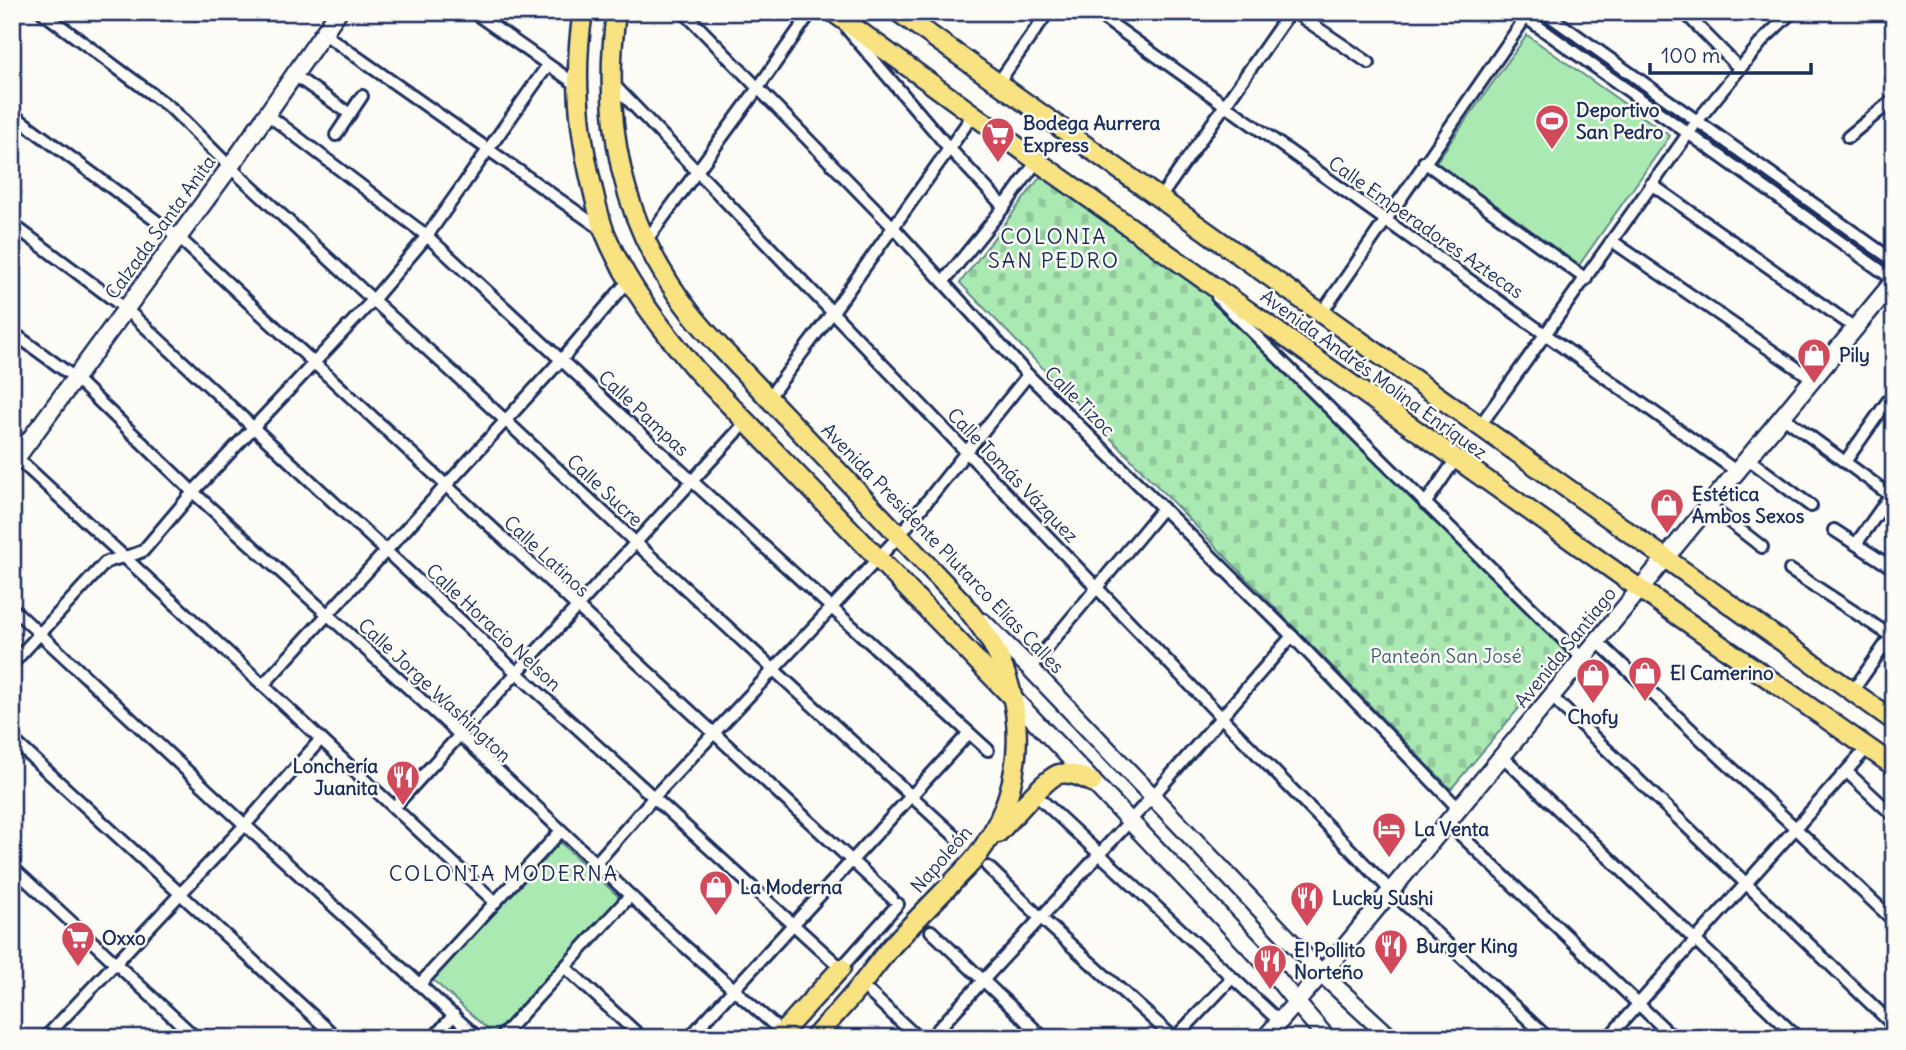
<svg xmlns="http://www.w3.org/2000/svg" width="1906" height="1050" viewBox="0 0 1906 1050" font-family="Delius,sans-serif">
<style>
.cemetery{fill:url(#cemetery-stones);stroke:#628c88;stroke-width:2}
.park{fill:#aaeab2;stroke:#628c88;stroke-width:2}
.lines{fill:none;stroke-linecap:round;stroke-linejoin:round}
.street-casing{stroke:#1b2f5e;stroke-width:16}
.secondary-casing{stroke:#1b2f5e;stroke-width:21}
.primary-casing{stroke:#1b2f5e;stroke-width:23}
.street{stroke:#fdfcf7;stroke-width:10}
.secondary{stroke:#fdfcf7;stroke-width:16}
.primary{stroke:#f8e281;stroke-width:18}
.labels{text-anchor:middle;stroke-width:5;stroke-linejoin:round;paint-order:stroke}
.poi-label{font-size:19px;font-weight:bold;fill:#1b2f5e;stroke:#fdfcf7;text-anchor:start}
.street-label{font-size:19px;fill:#1b2f5e;stroke:#fdfcf7}
.park-label{font-size:19px;fill:#3f5e73;stroke:#fdfcf7}
.neighbourhood-label{font-size:21px;letter-spacing:2px;fill:#1b2f5e;stroke:#fdfcf7}
</style>
<defs>
<pattern id="cemetery-stones" width="16" height="16" patternUnits="userSpaceOnUse" patternTransform="scale(1.75)"><rect width="16" height="16" fill="#aaeab2"/><path d="M2 7V4a2 2 0 0 1 4 0v3zM10 15v-3a2 2 0 0 1 4 0v3z" fill="#92c99c"/></pattern>
</defs>
<rect width="100%" height="100%" fill="#fdfcf7"/>
<filter id="ink" filterUnits="userSpaceOnUse"><feTurbulence type="fractalNoise" baseFrequency=".0143" numOctaves="2"/><feDisplacementMap in="SourceGraphic" scale="14" xChannelSelector="R" yChannelSelector="G"/><feConvolveMatrix kernelMatrix="1 2 1 2 8 2 1 2 1" color-interpolation-filters="sRGB"/></filter>
<g filter="url(#ink)">
<!-- cemetery -->
<polygon class="cemetery" points="1043,173 1194,279 1569,649 1451,789 960,283"/>
<!-- park -->
<g class="park">
<polygon points="1527,35 1670,136 1577,268 1434,165"/>
<polygon points="559,841 622,900 497,1038 432,979"/>
</g>
<g class="lines">
<!-- street casing -->
<g class="street-casing">
<g id="street">
<polyline points="42,12 172,109 230,167 373,300 505,420 636,543 957,838"/>
<polyline points="473,12 577,85"/>
<polyline points="684,12 893,227 1028,375 1292,636 1458,808"/>
<polyline points="1095,12 1736,471"/>
<polyline points="1294,12 1369,63"/>
<polyline points="1518,12 1894,280"/>
<polyline points="1544,12 1894,261"/>
<polyline points="1685,13 1739,68"/>
<polyline points="848,30 949,148 1004,207"/>
<polyline points="323,33 604,231"/>
<polyline points="294,75 350,114 362,96"/>
<polyline points="998,83 1048,12"/>
<polyline points="613,84 1221,717 1391,891 1548,1038"/>
<polyline points="12,114 178,237 892,898"/>
<polyline points="267,114 427,236 692,481 988,750"/>
<polyline points="336,135 350,114"/>
<polyline points="1848,137 1894,99"/>
<polyline points="1424,162 1586,279"/>
<polyline points="1651,184 1855,328"/>
<polyline points="1160,198 1290,12"/>
<polyline points="12,224 126,309 517,673 841,968 898,904"/>
<polyline points="646,241 758,88 811,12"/>
<polyline points="1612,241 1813,379"/>
<polyline points="944,281 1004,207 1037,161"/>
<polyline points="1217,297 1583,659"/>
<polyline points="1321,314 1528,14"/>
<polyline points="12,332 75,378 193,492 460,735 672,935 774,1025"/>
<polyline points="769,397 832,313 973,115"/>
<polyline points="1782,416 1890,495"/>
<polyline points="1479,427 1698,120 1764,39 1792,12"/>
<polyline points="17,458 263,685 495,902"/>
<polyline points="1747,458 1811,506"/>
<polyline points="1845,462 1894,392"/>
<polyline points="1425,504 1456,459"/>
<polyline points="1708,505 1762,547"/>
<polyline points="1834,530 1894,569"/>
<polyline points="1856,544 1893,492"/>
<polyline points="1790,570 1891,636"/>
<polyline points="12,608 245,825 478,1038"/>
<polyline points="1598,642 1894,921"/>
<path d="M12,664L105,563C117,557 130,557 143,551L193,492L373,300L427,236L548,65"/>
<polyline points="1030,668 1163,508"/>
<polyline points="263,685 562,359 629,280"/>
<polyline points="1852,692 1894,632"/>
<polyline points="1552,697 1894,1026"/>
<polyline points="12,739 337,1038"/>
<polyline points="1502,756 1798,1038"/>
<polyline points="1847,772 1894,816"/>
<polyline points="1035,794 1279,1021"/>
<polyline points="394,807 746,422"/>
<polyline points="1447,822 1674,1038"/>
<polyline points="596,863 653,798 899,536 1028,375"/>
<polyline points="12,867 196,1038"/>
<polyline points="988,867 1041,918 1174,1038"/>
<polyline points="931,931 1044,1038"/>
<polyline points="565,967 642,1038"/>
<polyline points="420,984 561,831"/>
<polyline points="870,993 918,1038"/>
<polyline points="45,1038 245,825 321,739"/>
<polyline points="433,1038 454,1015"/>
<polyline points="500,1038 630,896"/>
<polyline points="689,1038 969,733"/>
<polyline points="930,1038 1152,797 1292,636"/>
<polyline points="1175,1038 1232,978"/>
<polyline points="1608,1038 1868,747"/>
</g>
</g>
<!-- secondary casing -->
<g class="secondary-casing">
<g id="secondary">
<polyline points="12,464 230,167 338,12"/>
<polyline points="983,622 1030,668 1322,974 1391,1038"/>
<polyline points="1013,698 1264,962 1296,1002 1327,1038"/>
<polyline points="1265,1038 1343,949 1894,281"/>
</g>
</g>
<!-- primary casing -->
<g class="primary-casing">
<g id="primary">
<path d="M583,12C573,72 578,128 592,186C596,202 599,218 605,233C626,284 661,328 696,370L1012,697"/>
<path d="M616,12C602,122 620,223 690,312C700,325 711,337 722,349L962,602C973,617 987,633 995,650C1030,717 1022,796 977,856C970,865 960,874 952,883C934,901 917,919 900,937C885,952 874,969 860,986C846,1004 829,1021 814,1038"/>
<polyline points="833,12 1037,161 1640,589 1894,766"/>
<polyline points="898,12 1894,721"/>
<path d="M998,833C1010,821 1046,777 1059,774C1071,772 1081,777 1092,782"/>
<polyline points="777,1038 841,968"/>
</g>
</g>
<!-- street -->
<use href="#street" class="street"/>
<!-- secondary -->
<use href="#secondary" class="secondary"/>
<!-- primary -->
<use href="#primary" class="primary"/>
</g>
</g>
<!-- icons -->
<defs>
<g id="stadium-pin" transform="scale(1.75)"><path d="M0 17L-7.5 6A9.5 9.5 0 1 1 7.5 6Z" fill="#d1495b" stroke="#fdfcf7"/><path d="M0-5a6.5 5 0 1 0 0 10a6.5 5 0 1 0 0-10ZM-3.5-1.8h7v3.6h-7Z" fill="#fff"/></g>
<g id="supermarket-pin" transform="scale(1.75)"><path d="M0 17L-7.5 6A9.5 9.5 0 1 1 7.5 6Z" fill="#d1495b" stroke="#fdfcf7"/><path d="M-6-5.5h2.5l.6 2H6L4.5 2H-2.5L-4.4-4H-6ZM-1.5 3.2a1.3 1.3 0 1 0 .1 0ZM3 3.2a1.3 1.3 0 1 0 .1 0Z" fill="#fff"/></g>
<g id="shop-pin" transform="scale(1.75)"><path d="M0 17L-7.5 6A9.5 9.5 0 1 1 7.5 6Z" fill="#d1495b" stroke="#fdfcf7"/><path d="M-5-2.5h2.3a2.7 3.5 0 0 1 5.4 0H5L5.5 6h-11ZM-1.5-2.5h3a1.5 2.3 0 0 0-3 0Z" fill="#fff"/></g>
<g id="restaurant-pin" transform="scale(1.75)"><path d="M0 17L-7.5 6A9.5 9.5 0 1 1 7.5 6Z" fill="#d1495b" stroke="#fdfcf7"/><path d="M-5-6h1v4h1v-4h1v4h1v-4h1v5L-1.5 .5V6h-2V.5L-5-1ZM5-6V6H3V1.5H1.5Q1.5-4 5-6Z" fill="#fff"/></g>
<g id="hotel-pin" transform="scale(1.75)"><path d="M0 17L-7.5 6A9.5 9.5 0 1 1 7.5 6Z" fill="#d1495b" stroke="#fdfcf7"/><path d="M-6-4.5h1.5V1H6V5H4.5V3h-9V5H-6ZM-4 0a1.8 1.8 0 1 1 3.6 0ZM.5 0V-2.5h3Q6-2.5 6 0Z" fill="#fff"/></g>
</defs>
<g fill-rule="evenodd">
<use href="#stadium-pin" x="1552" y="121"/>
<use href="#supermarket-pin" x="998" y="134"/>
<use href="#shop-pin" x="1814" y="355"/>
<use href="#shop-pin" x="1667" y="505"/>
<use href="#shop-pin" x="1645" y="673"/>
<use href="#shop-pin" x="1593" y="675"/>
<use href="#restaurant-pin" x="403" y="777"/>
<use href="#hotel-pin" x="1389" y="829"/>
<use href="#shop-pin" x="716" y="887"/>
<use href="#restaurant-pin" x="1307" y="898"/>
<use href="#supermarket-pin" x="78" y="938"/>
<use href="#restaurant-pin" x="1391" y="946"/>
<use href="#restaurant-pin" x="1270" y="961"/>
</g>
<g class="labels">
<!-- poi labels -->
<g class="poi-label">
<text x="1576" y="117">Deportivo<tspan x="1576" dy="22">San Pedro</tspan></text>
<text x="1023" y="130">Bodega Aurrera<tspan x="1023" dy="22">Express</tspan></text>
<text x="1839" y="362">Pily</text>
<text x="1692" y="501">Estética<tspan x="1692" dy="22">Ambos Sexos</tspan></text>
<text x="1670" y="680">El Camerino</text>
<text x="1593" y="724" text-anchor="middle">Chofy</text>
<text x="378" y="773" text-anchor="end">Lonchería<tspan x="378" dy="22">Juanita</tspan></text>
<text x="1414" y="836">La Venta</text>
<text x="740" y="894">La Moderna</text>
<text x="1332" y="905">Lucky Sushi</text>
<text x="102" y="945">Oxxo</text>
<text x="1416" y="953">Burger King</text>
<text x="1294" y="957">El Pollito<tspan x="1294" dy="22">Norteño</tspan></text>
</g>
<!-- street labels -->
<g class="street-label">
<text transform="translate(160 227) rotate(-54)" y="7">Calzada Santa Anita</text>
<text transform="translate(1426 227) rotate(35)" y="7">Calle Emperadores Aztecas</text>
<text transform="translate(1374 374) rotate(36)" y="7">Avenida Andrés Molina Enríquez</text>
<text transform="translate(1080 401) rotate(45)" y="7">Calle Tizoc</text>
<text transform="translate(644 413) rotate(43)" y="7">Calle Pampas</text>
<text transform="translate(1013 475) rotate(46)" y="7">Calle Tomás Vázquez</text>
<text transform="translate(605 490) rotate(43)" y="7">Calle Sucre</text>
<text transform="translate(943 548) rotate(46)" y="7">Avenida Presidente Plutarco Elías Calles</text>
<text transform="translate(547 556) rotate(43)" y="7">Calle Latinos</text>
<text transform="translate(494 627) rotate(43)" y="7">Calle Horacio Nelson</text>
<text transform="translate(1565 647) rotate(-51)" y="7">Avenida Santiago</text>
<text transform="translate(435 690) rotate(43)" y="7">Calle Jorge Washington</text>
<text transform="translate(941 859) rotate(-49)" y="7">Napoleón</text>
</g>
<!-- park labels -->
<g class="park-label">
<text x="1446" y="663">Panteón San José</text>
</g>
<!-- neighbourhood labels -->
<g class="neighbourhood-label">
<text x="1054" y="244">COLONIA<tspan x="1054" dy="24">SAN PEDRO</tspan></text>
<text x="504" y="881">COLONIA MODERNA</text>
</g>
</g>
<!-- margin -->
<rect width="1906" height="1050" fill="none" stroke="#fdfcf7" stroke-width="42"/>
<rect x="21" y="21" width="1864" height="1008" fill="none" stroke="#1b2f5e" stroke-width="2.5" filter="url(#ink)"/>
<!-- scale -->
<path d="M1650 63v10h161v-10" fill="none" stroke="#1b2f5e" stroke-width="3.5"/>
<text x="1661" y="63" font-size="21" fill="#1b2f5e" stroke="#fdfcf7" stroke-width="5" paint-order="stroke">100 m</text>
</svg>
